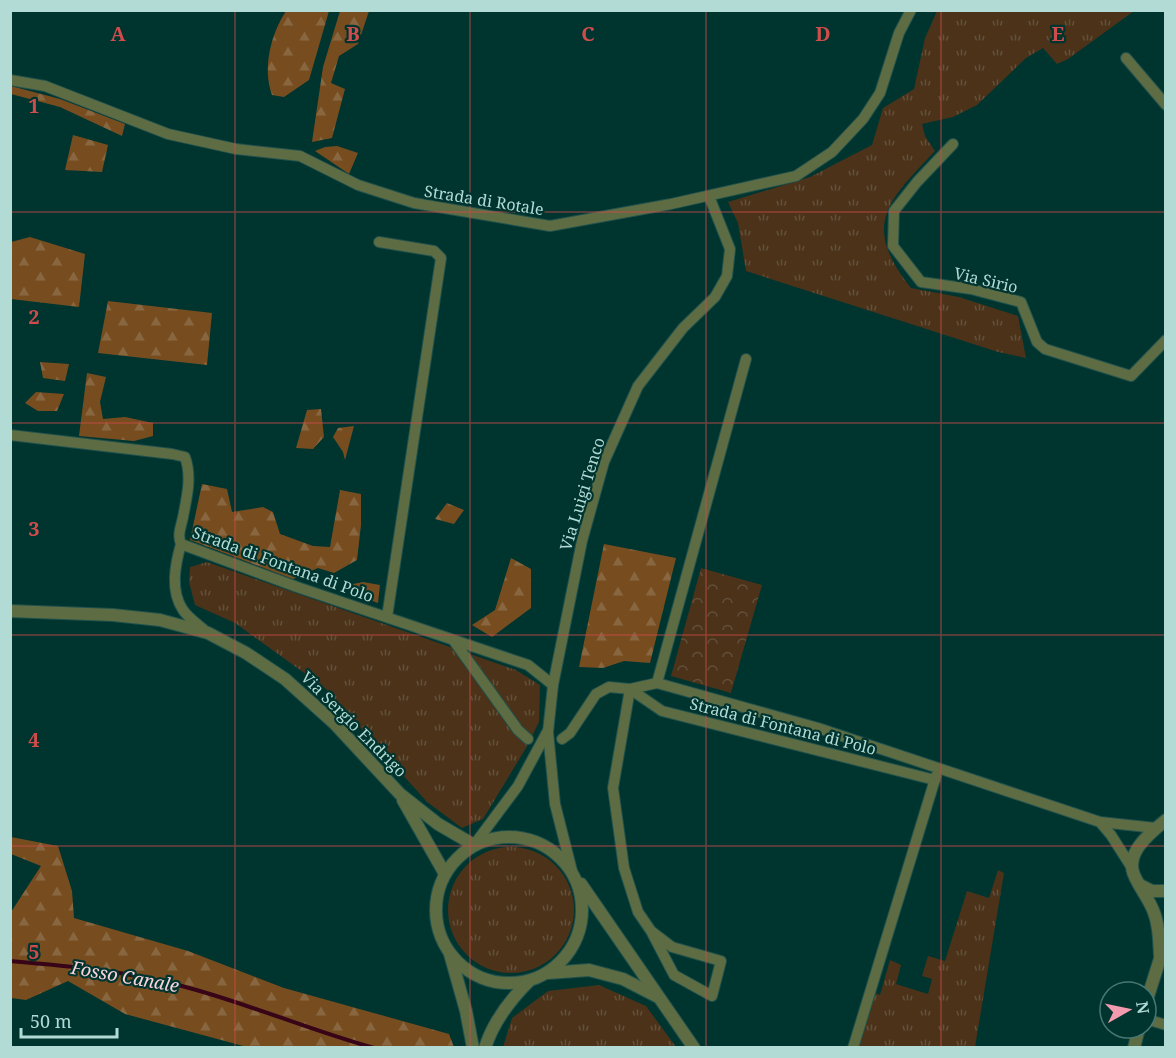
<svg xmlns="http://www.w3.org/2000/svg" width="1176" height="1058" viewBox="0 0 1176 1058" font-family="'Noto Serif',serif">
<style>
.grass{fill:url(#grass-tufts)}
.forest{fill:url(#forest-firs)}
.park{fill:url(#park-crowns)}
.lines{fill:none;stroke-linecap:round;stroke-linejoin:round}
.stream{stroke:#380417;stroke-width:4}
.minor-casing{stroke:#20524d;stroke-width:12}
.tertiary-casing{stroke:#20524d;stroke-width:14}
.minor{stroke:#5d6c43;stroke-width:10}
.tertiary{stroke:#5d6c43;stroke-width:12}
.grid{fill:none;stroke:#cf4c4b;stroke-width:1.5;stroke-opacity:0.55}
.labels{text-anchor:middle;stroke-width:4.5;stroke-linejoin:round;paint-order:stroke}
.street-label{font-size:16px;fill:#b3dbd5;stroke:#00342f}
.water-label{font-size:18px;font-style:italic;fill:#fbd4db;stroke:#00342f}
.grid-label{font-size:20px;text-anchor:middle;font-weight:bold;fill:#cf4c4b;stroke:#00342f;stroke-width:4.5;stroke-linejoin:round;paint-order:stroke}
</style>
<defs>
<pattern id="grass-tufts" width="24" height="20" patternUnits="userSpaceOnUse" patternTransform="scale(1.5)"><rect width="24" height="20" fill="#4b3219"/><path d="M3 7l-1-3M5 7V3M7 7l1-3M15 17l-1-3M17 17v-4M19 17l1-3" fill="none" stroke="#634f3a"/></pattern>
<pattern id="forest-firs" width="22" height="20" patternUnits="userSpaceOnUse" patternTransform="scale(1.5)"><rect width="22" height="20" fill="#774d20"/><path d="M5 1l3.5 6h-7zM16 11l3.5 6h-7z" fill="#886640"/></pattern>
<pattern id="park-crowns" width="20" height="18" patternUnits="userSpaceOnUse" patternTransform="scale(1.5)"><rect width="20" height="18" fill="#4b3219"/><path d="M2 6a3 3 0 1 1 6 0M12 15a3 3 0 1 1 6 0" fill="none" stroke="#634f3a"/></pattern>
</defs>
<rect width="100%" height="100%" fill="#00342f"/>
<!-- grass -->
<g class="grass">
<path d="M937,11H1134L1068,59L1057,64L1043,48L1026,58L977,105L953,117L922,124L925,136L935,151C887,202 861,225 911,288L959,297L1018,316L1026,358L998,352L746,271L738,223L728,202L810,177L872,145L883,108L914,89L925,38Z"/>
<polygon points="207,562 516,670 540,685 539,722 526,748 483,819 462,828 427,802 325,688 235,623 195,605 189,582 190,567"/>
<circle cx="511" cy="910" r="63"/>
<polygon points="998,870 1004,873 975,1047 859,1047 875,993 880,995 890,960 901,965 896,984 928,994 932,979 922,976 928,956 945,961 967,891 989,898"/>
<polygon points="599,985 646,1006 676,1047 503,1047 512,1018 548,991"/>
</g>
<!-- forest -->
<g class="forest">
<path d="M286,11H329L309,80L284,97L272,95C262,68 271,34 286,11Z"/>
<polygon points="340,11 369,11 358,44 339,56 331,83 345,89 332,138 312,142 323,67"/>
<polygon points="11,86 60,99 125,124 122,136 60,107 11,94"/>
<polygon points="73,135 108,145 102,172 65,170"/>
<polygon points="337,146 358,153 349,174 315,151 325,147"/>
<polygon points="30,237 85,254 79,307 11,299 11,242"/>
<polygon points="108,301 212,313 207,365 98,353"/>
<polygon points="40,362 69,364 65,381 43,378"/>
<polygon points="87,373 106,377 100,402 103,419 125,417 153,423 153,436 134,441 79,436"/>
<polygon points="36,392 64,394 57,411 38,411 25,403"/>
<polygon points="321,409 324,437 313,449 296,448 307,410"/>
<polygon points="354,426 345,460 343,452 333,437 338,428"/>
<polygon points="202,484 227,489 232,512 263,507 273,512 280,534 313,546 330,547 340,490 361,494 361,525 357,560 334,573 318,568 293,579 190,540"/>
<polygon points="447,503 464,510 454,524 435,519"/>
<polygon points="604,544 676,558 650,663 624,661 603,668 579,667"/>
<polygon points="511,558 531,569 531,608 492,637 472,625 495,610"/>
<polygon points="363,582 380,585 378,603 350,593 348,585"/>
<polygon points="11,837 58,846 72,891 74,918 188,951 284,988 449,1034 454,1047 247,1047 125,1014 68,981 26,1000 11,998 11,912 41,866 11,854"/>
</g>
<!-- park -->
<polygon class="park" points="701,568 762,585 731,693 671,676"/>
<g class="lines">
<!-- stream -->
<path class="stream" d="M10,961C68,966 126,971 182,986C247,1003 309,1030 374,1048"/>
<!-- minor casing -->
<g class="minor-casing">
<g id="minor">
<polyline points="1126,58 1166,105"/>
<polyline points="10,80 45,86 168,134 236,149 300,156 358,185 414,203 550,226 671,204 796,176 832,152 863,119 880,93 899,33 911,10"/>
<polyline points="953,144 917,182 894,211 893,246 921,282 971,289 1021,302 1037,342 1045,349 1131,376 1166,340"/>
<polyline points="379,242 434,251 441,258 387,617"/>
<path d="M10,435L172,454L185,457C192,476 187,497 183,517C181,527 177,535 181,544L297,587L528,665L553,685"/>
<path d="M181,544C175,565 170,591 183,610C188,618 200,626 208,633"/>
<polyline points="454,641 518,730 528,739"/>
<polyline points="657,683 746,359"/>
<polyline points="630,689 613,788 624,868 638,912 651,931 672,947 721,961 712,996 674,975 651,931"/>
<polyline points="630,689 662,711 935,780"/>
<polyline points="562,739 570,733 596,694 609,687 630,689 657,683 818,728 1100,822 1156,828"/>
<polyline points="1100,822 1111,835 1132,868"/>
<polyline points="474,845 518,786 547,732"/>
<polyline points="572,871 555,804 548,732 553,685 582,541 604,462 638,386 683,328 715,297 727,276 730,249 709,196"/>
<polyline points="1146,1019 1166,1025"/>
<polyline points="853,1048 936,776"/>
</g>
</g>
<!-- tertiary casing -->
<g class="tertiary-casing">
<g id="tertiary">
<polyline points="10,611 113,615 160,620 208,633 246,653 285,679 334,723 400,794 438,824 474,845"/>
<polyline points="403,800 445,874"/>
<circle cx="509" cy="910" r="73"/>
<polyline points="581,884 694,1048"/>
<polyline points="1140,885 1152,891 1166,891"/>
<polyline points="450,954 466,1011 473,1048"/>
<path d="M1160,956C1159,940 1159,924 1153,910C1148,898 1140,888 1135,877C1123,854 1150,833 1166,820"/>
<polyline points="548,973 589,970 623,979 658,997"/>
<polyline points="1146,1003 1163,949"/>
<path d="M485,1048C493,1022 510,1000 529,981"/>
<polyline points="1134,1048 1139,1028"/>
</g>
</g>
<!-- minor -->
<use href="#minor" class="minor"/>
<!-- tertiary -->
<use href="#tertiary" class="tertiary"/>
</g>
<!-- grid -->
<path class="grid" d="M235,10V1048M470,10V1048M706,10V1048M941,10V1048M10,212H1166M10,423H1166M10,635H1166M10,846H1166"/>
<g class="labels">
<!-- street labels -->
<g class="street-label">
<text transform="translate(484 200) rotate(9)" y="6">Strada di Rotale</text>
<text transform="translate(986 280) rotate(13)" y="6">Via Sirio</text>
<text transform="translate(582 494) rotate(-73)" y="6">Via Luigi Tenco</text>
<text transform="translate(283 564) rotate(20)" y="6">Strada di Fontana di Polo</text>
<text transform="translate(354 724) rotate(45)" y="6">Via Sergio Endrigo</text>
<text transform="translate(783 726) rotate(14)" y="6">Strada di Fontana di Polo</text>
</g>
<!-- water labels -->
<g class="water-label">
<text transform="translate(125 977) rotate(10)" y="6">Fosso Canale</text>
</g>
</g>
<g class="grid-label">
<text x="118" y="41">A</text>
<text x="353" y="41">B</text>
<text x="588" y="41">C</text>
<text x="823" y="41">D</text>
<text x="1058" y="41">E</text>
<text x="34" y="113">1</text>
<text x="34" y="324">2</text>
<text x="34" y="536">3</text>
<text x="34" y="747">4</text>
<text x="34" y="959">5</text>
</g>
<!-- border -->
<rect width="1176" height="1058" fill="none" stroke="#b3dbd5" stroke-width="24"/>
<!-- north arrow -->
<g transform="translate(1128 1010) rotate(81)"><circle r="28" fill="#00342f" stroke="#487771" stroke-width="1.5"/>
<path d="M0-4.5L10 22L0 15L-10 22Z" fill="#f29aae"/>
<text y="-9" font-size="16" font-weight="bold" text-anchor="middle" fill="#b3dbd5">N</text>
</g>
<!-- scale -->
<path d="M21 1028v9h96v-9" fill="none" stroke="#b3dbd5" stroke-width="3"/>
<text x="30" y="1028" font-size="18" fill="#b3dbd5" stroke="#00342f" stroke-width="4.5" paint-order="stroke">50 m</text>
</svg>
